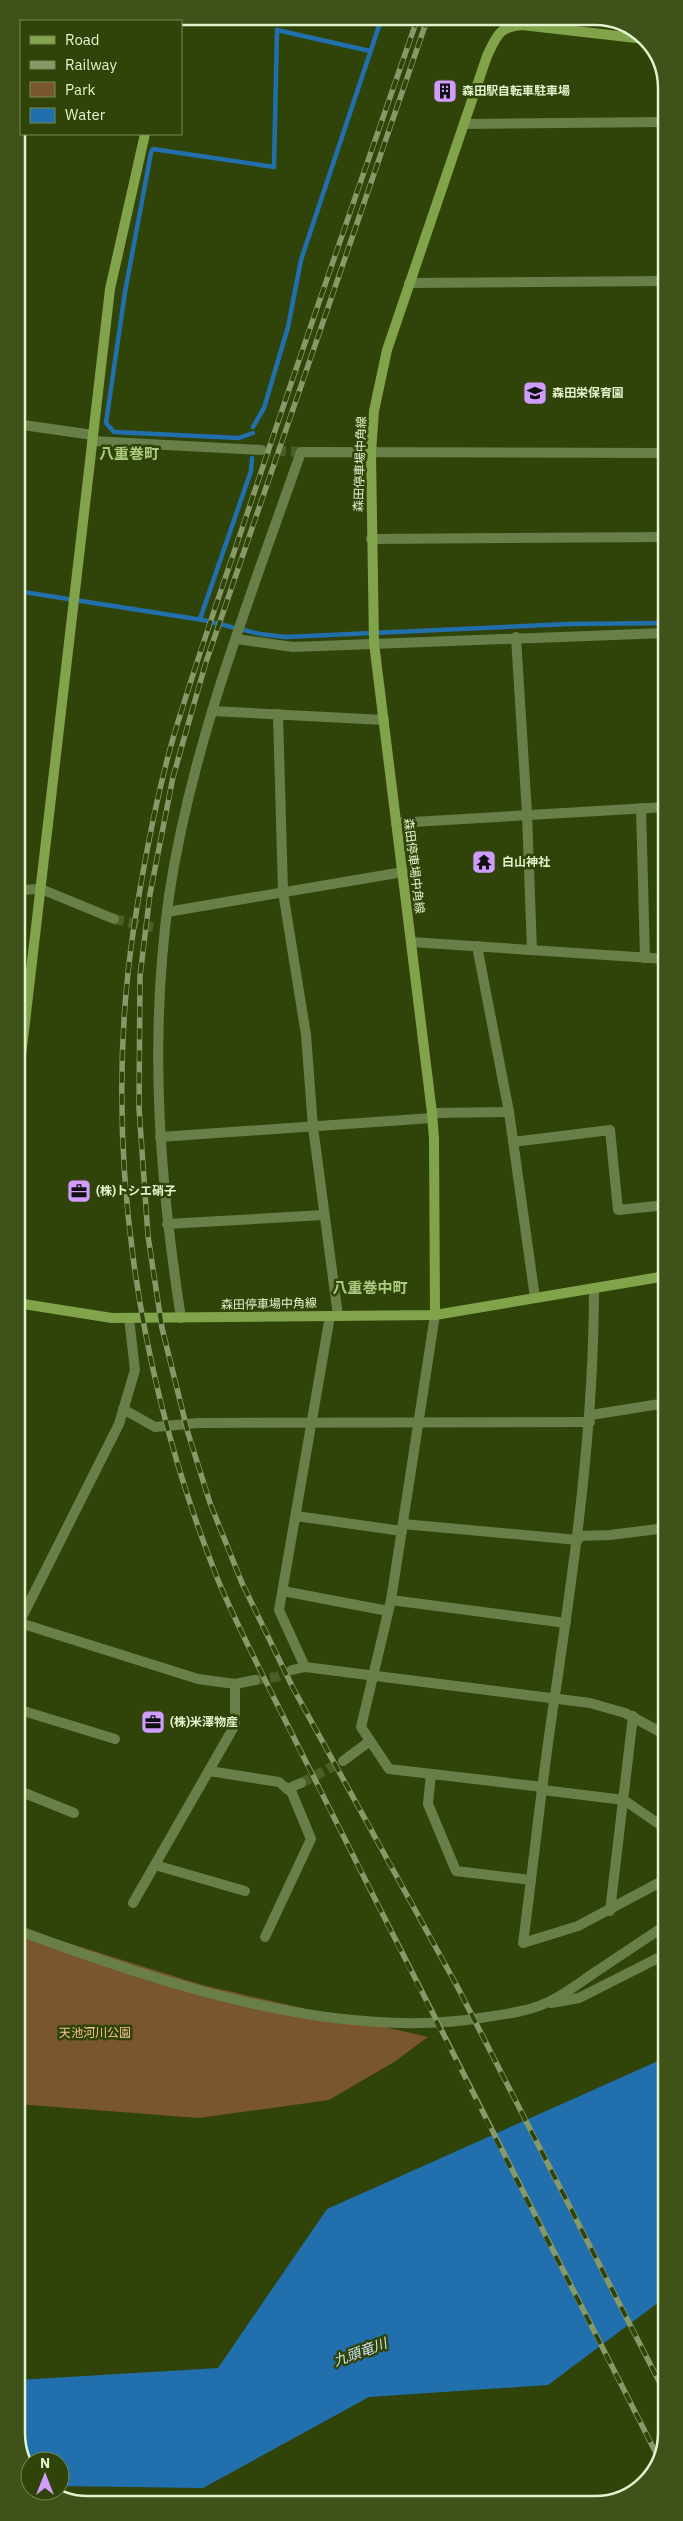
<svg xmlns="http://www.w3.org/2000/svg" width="683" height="2521" viewBox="0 0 683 2521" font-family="'IBM Plex Sans','Noto Sans JP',sans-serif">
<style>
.green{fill:#7a562e}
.water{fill:#226fad}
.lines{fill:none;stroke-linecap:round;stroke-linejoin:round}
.stream{stroke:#226fad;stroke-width:4.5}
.street-tunnel{stroke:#4b5e26;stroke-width:10;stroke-dasharray:10 5;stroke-linecap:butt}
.street{stroke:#697f4a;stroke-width:10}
.secondary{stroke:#81a44b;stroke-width:10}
.rail-casing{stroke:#879969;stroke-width:5.5}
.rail{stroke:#304409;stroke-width:4;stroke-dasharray:11;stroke-linecap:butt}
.labels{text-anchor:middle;stroke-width:5;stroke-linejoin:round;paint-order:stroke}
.poi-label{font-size:12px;font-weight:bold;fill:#e2f3cd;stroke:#304409;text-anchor:start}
.street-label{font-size:12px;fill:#e2f3cd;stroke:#304409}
.park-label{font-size:12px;fill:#f5c28c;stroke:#304409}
.water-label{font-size:14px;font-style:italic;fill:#d1e3f4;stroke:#304409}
.quarter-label{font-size:15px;font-weight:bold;fill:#abcb7f;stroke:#304409}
.rim{fill:none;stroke:#e2f3cd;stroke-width:2.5}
</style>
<rect width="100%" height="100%" fill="#304409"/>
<!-- green -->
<polygon class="green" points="17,1927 202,1985 428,2037 394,2062 329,2100 199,2118 17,2104"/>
<!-- water -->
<polygon class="water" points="667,2057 667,2296 548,2385 369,2397 203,2488 60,2486 60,2461 30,2461 30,2468 18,2447 18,2380 218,2368 327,2209"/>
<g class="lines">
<!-- stream -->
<g class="stream">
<polyline points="253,427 264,408 288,327 301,260 382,17"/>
<polyline points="253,433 239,438 114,432 106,423 125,292 151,153 153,149 274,167 277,30 370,51"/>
<polyline points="17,591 203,620 260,634 285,637 568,624 666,623"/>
<polyline points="200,619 251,471 252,458"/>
</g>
<!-- street-tunnel -->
<g class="street-tunnel">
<polyline points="261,450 301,452"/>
<polyline points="114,919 156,928"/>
<polyline points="255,1680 276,1677 292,1670"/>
<polyline points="301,1783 343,1761"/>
</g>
<!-- street -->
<g class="street">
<polyline points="506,17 507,26"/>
<polyline points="464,124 665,122"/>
<polyline points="409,283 665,281"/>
<polyline points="16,424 93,435"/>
<polyline points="92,441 261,450"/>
<polyline points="371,539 666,537"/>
<polyline points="516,637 527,814 532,950"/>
<polyline points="236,639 293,647 666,633"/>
<polyline points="212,711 384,720"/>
<polyline points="278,714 283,892 306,1035 313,1127 338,1316"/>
<polyline points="665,807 666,765"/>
<polyline points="641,808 645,958"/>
<polyline points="396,823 666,807"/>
<polyline points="17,890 41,889 114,919"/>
<polyline points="167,912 403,872"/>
<polyline points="411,942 666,959"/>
<polyline points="477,946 509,1112 535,1298"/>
<polyline points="432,1113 509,1112"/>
<polyline points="160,1137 432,1118"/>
<polyline points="513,1142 610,1130 618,1210 666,1205"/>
<polyline points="167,1224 324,1215"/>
<path d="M594,1288C594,1425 575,1560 555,1695C542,1778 534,1861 523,1943L578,1926L666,1879"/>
<polyline points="435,1315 391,1600 361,1727 389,1769 543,1787"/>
<path d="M181,1318C159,1177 149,1038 169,896C192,743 250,598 301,452L666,453"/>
<polyline points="123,1409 155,1427 198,1423 590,1422"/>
<polyline points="591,1415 666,1403"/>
<polyline points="296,1516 402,1531"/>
<polyline points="403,1524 578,1540"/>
<polyline points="578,1536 610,1535 666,1528"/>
<polyline points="283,1591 388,1611"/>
<polyline points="391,1600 566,1623"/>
<polyline points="17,1622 198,1679 235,1684"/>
<polyline points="17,1627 119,1424 135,1370 129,1318"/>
<polyline points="305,1667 279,1610 330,1316"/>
<polyline points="292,1670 305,1667 590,1703 625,1713 666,1735"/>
<polyline points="17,1709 115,1739"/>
<polyline points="343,1761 370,1741"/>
<polyline points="209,1771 279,1782 292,1793 311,1839 265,1937"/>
<polyline points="431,1774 428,1804 456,1871 531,1880"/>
<polyline points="287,1789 301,1783"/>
<polyline points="17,1790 74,1813"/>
<polyline points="543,1790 624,1800 666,1829"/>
<polyline points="155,1865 245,1891"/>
<polyline points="133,1903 235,1725 235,1684 255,1680"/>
<polyline points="610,1911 633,1716"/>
<path d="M17,1930C158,1982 337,2043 487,2017C506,2014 529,2011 546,2003C563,1996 579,1983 594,1973C618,1957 642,1941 666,1925"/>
<polyline points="551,2003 579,1998 666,1954"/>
</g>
<!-- secondary -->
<g class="secondary">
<polyline points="171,21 172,16"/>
<polyline points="17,1091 110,289 145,134"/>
<path d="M17,1303L112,1318L435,1315L434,1139L432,1113L374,643L371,453L374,411L387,350L487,56C497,36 498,27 522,25L645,39"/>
<polyline points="435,1315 666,1276"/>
</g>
<!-- rail casing -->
<g class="rail-casing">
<g id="rail">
<path d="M418,17C361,181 303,346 248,511C223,585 197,659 174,735C156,797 144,862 134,926C101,1145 137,1376 218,1580C235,1621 255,1659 274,1698C307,1765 341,1831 374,1897C467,2084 563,2270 658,2457"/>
<polyline points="428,17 206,662 173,777 150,894 140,976 139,1108 148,1236 162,1328 188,1433 210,1503 242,1583 293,1688 457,1986 667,2397"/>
</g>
</g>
<!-- rail -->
<use href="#rail" class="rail"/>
</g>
<!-- icons -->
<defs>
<g id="building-square" transform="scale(1.25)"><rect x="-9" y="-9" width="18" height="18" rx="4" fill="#d09dff" stroke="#304409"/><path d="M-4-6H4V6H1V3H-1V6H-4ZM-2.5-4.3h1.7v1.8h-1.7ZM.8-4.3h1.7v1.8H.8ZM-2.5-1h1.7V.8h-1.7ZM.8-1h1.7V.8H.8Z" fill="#111"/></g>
<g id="school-square" transform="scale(1.25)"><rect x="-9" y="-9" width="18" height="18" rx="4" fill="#d09dff" stroke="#304409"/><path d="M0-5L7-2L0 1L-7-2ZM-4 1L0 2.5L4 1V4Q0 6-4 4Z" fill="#111"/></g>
<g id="temple-square" transform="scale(1.25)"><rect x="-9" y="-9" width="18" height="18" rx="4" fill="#d09dff" stroke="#304409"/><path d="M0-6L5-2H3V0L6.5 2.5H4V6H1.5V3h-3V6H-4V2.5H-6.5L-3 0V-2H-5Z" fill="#111"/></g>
<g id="office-square" transform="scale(1.25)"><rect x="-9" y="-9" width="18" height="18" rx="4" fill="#d09dff" stroke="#304409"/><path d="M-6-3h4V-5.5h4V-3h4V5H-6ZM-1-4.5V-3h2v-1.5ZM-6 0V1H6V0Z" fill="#111"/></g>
</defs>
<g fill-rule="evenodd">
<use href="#building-square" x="445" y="91"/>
<use href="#school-square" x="535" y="393"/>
<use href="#temple-square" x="484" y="862"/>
<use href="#office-square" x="79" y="1191"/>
<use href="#office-square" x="153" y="1722"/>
</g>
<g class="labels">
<!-- poi labels -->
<g class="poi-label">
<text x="462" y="95">森田駅自転車駐車場</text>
<text x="552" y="397">森田栄保育園</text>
<text x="502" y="866">白山神社</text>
<text x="96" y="1195">(株)トシエ硝子</text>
<text x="170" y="1726">(株)米澤物産</text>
</g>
<!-- street labels -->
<g class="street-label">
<text transform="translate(360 464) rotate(-88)" y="4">森田停車場中角線</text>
<text transform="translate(414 866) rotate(83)" y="4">森田停車場中角線</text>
<text transform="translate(269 1304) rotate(-1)" y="4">森田停車場中角線</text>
</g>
<!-- park labels -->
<g class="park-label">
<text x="95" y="2037">天池河川公園</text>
</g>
<!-- water labels -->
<g class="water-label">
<text transform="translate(360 2352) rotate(-20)" y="5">九頭竜川</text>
</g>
<!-- quarter labels -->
<g class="quarter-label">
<text x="129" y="459">八重巻町</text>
<text x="370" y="1293">八重巻中町</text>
</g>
</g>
<!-- crop -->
<path d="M0 0H683V2521H0ZM88 25H595A63 63 0 0 1 658 88V2433A63 63 0 0 1 595 2496H88A63 63 0 0 1 25 2433V88A63 63 0 0 1 88 25Z" fill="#3e5219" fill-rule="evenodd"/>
<path class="rim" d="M88 25H595A63 63 0 0 1 658 88V2433A63 63 0 0 1 595 2496H88A63 63 0 0 1 25 2433V88A63 63 0 0 1 88 25Z"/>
<!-- legend -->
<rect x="20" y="20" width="162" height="115" fill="#304409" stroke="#778a57"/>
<rect x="30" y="36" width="25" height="8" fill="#81a44b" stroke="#778a57"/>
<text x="65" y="45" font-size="15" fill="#e2f3cd">Road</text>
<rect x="30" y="61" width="25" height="8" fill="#879969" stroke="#778a57"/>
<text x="65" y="70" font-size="15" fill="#e2f3cd">Railway</text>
<rect x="30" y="82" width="25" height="15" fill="#7a562e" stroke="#778a57"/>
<text x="65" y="95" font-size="15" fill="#e2f3cd">Park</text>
<rect x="30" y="108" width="25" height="15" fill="#226fad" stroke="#778a57"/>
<text x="65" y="120" font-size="15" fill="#e2f3cd">Water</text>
<!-- north arrow -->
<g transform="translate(45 2476)"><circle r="24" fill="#304409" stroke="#778a57"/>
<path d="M0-4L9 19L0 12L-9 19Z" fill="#d09dff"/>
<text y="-8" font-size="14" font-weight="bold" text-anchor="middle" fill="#e2f3cd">N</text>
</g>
</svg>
